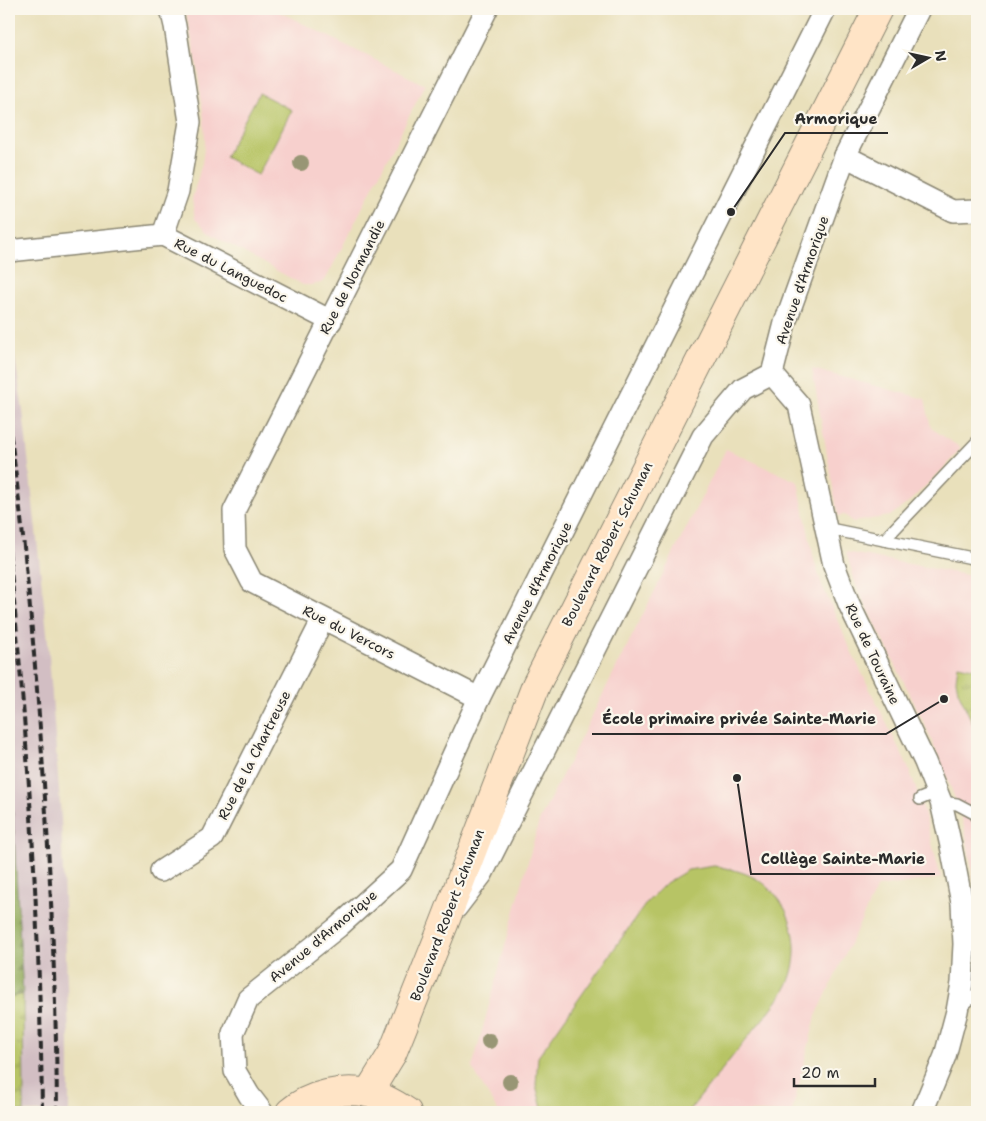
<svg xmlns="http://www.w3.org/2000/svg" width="986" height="1121" viewBox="0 0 986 1121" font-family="'Shantell Sans',sans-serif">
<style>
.built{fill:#f7d0cd}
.railway{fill:#d2bec3}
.grass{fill:url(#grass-tufts);stroke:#717848}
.forest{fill:url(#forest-firs);stroke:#5e6a42}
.garden{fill:#b7c465;stroke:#717848}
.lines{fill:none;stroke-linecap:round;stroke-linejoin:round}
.lane-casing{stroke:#8a8673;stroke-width:14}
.street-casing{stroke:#8a8673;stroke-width:24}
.secondary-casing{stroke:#8a8673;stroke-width:30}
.lane{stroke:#fff;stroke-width:11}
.street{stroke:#fff;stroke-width:21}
.secondary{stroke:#ffe4c6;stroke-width:28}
.rail{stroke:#2b2b2b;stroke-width:4;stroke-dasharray:8 4;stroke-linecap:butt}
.tree{fill:#989675}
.labels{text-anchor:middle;stroke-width:4.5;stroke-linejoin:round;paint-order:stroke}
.street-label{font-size:14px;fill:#2b2b2b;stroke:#fbf7ec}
.leader{fill:none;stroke:#2b2b2b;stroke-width:2}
.callout-dot{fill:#2b2b2b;stroke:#fbf7ec;stroke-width:2}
.callout-label{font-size:15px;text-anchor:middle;font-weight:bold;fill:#2b2b2b;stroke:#fbf7ec;stroke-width:4.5;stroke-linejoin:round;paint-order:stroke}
</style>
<defs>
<pattern id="grass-tufts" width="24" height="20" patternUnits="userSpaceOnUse" patternTransform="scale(1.25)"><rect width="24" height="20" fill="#b7c465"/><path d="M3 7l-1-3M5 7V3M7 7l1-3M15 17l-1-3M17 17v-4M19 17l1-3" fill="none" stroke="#959f53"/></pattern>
<pattern id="forest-firs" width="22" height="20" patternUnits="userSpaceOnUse" patternTransform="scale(1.25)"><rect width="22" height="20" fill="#91aa5a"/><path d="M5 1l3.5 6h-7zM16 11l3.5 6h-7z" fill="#778b4b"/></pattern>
</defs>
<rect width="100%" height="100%" fill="#fbf7ec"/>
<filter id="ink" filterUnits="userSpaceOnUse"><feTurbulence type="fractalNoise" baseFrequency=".02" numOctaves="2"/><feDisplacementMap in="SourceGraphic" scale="10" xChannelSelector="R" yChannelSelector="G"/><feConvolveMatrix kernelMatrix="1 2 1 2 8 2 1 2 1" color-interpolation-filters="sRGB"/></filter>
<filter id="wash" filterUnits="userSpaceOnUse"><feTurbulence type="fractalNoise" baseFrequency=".0096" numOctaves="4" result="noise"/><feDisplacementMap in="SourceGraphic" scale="20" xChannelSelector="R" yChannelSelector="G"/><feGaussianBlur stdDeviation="1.12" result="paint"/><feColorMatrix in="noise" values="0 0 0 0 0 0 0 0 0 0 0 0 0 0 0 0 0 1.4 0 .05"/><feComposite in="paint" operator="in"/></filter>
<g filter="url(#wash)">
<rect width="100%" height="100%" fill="#e9e0bb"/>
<!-- built -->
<g class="built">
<polygon points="185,9 274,9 425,85 327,277 321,283 312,285 303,285 212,235 195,219 192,199 202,163 205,142 204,120 196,59"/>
<polygon points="812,369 925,399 931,428 961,448 945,467 908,503 890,516 853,522 845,515 838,516"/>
<polygon points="726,449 798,482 814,560 822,585 854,657 909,769 923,808 941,878 877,887 816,1016 792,1112 498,1112 472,1068 539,821"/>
<polygon points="846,552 977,577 977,899 966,835 961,815 948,780 926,727 856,585"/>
</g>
<!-- railway -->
<polygon class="railway" points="9,317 23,411 48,641 61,818 69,1037 69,1112 24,1112 23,994 9,750"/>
<!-- grass -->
<g class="grass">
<polygon points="958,665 977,669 977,733 958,691 956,680"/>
<polygon points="23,994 24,1112 9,1112 9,997"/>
</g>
<!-- forest -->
<polygon class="forest" points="9,750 23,994 9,997"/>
<!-- garden -->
<g class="garden">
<polygon points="259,93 292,110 258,175 225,157"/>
<path d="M714,866C745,871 769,879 785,909C795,929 798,950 792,972C787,993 766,1015 752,1032C731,1058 710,1085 688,1112H543L536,1085L538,1057L647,902L666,883L688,870Z"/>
</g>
</g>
<g filter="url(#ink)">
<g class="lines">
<!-- lane casing -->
<g class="lane-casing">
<g id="lane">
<polyline points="825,528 977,559"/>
<polyline points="884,540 977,442"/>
<polyline points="920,799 937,792"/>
<polyline points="941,802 957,804 976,814 977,817"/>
<polyline points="960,1008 977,993"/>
</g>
</g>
<!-- street casing -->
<g class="street-casing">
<g id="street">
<polyline points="845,156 953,211 977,210"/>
<polyline points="163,235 178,191 190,122 175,26 171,9"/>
<polyline points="9,251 163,235 331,321"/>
<polyline points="772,374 799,405 834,565 849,604 925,762 941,802 951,846 962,903 964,944 962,983 957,1011 945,1056 922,1112"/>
<polyline points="479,698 252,582 235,549 234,511 487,9"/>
<polyline points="161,871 212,838 323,619"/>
<polyline points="456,908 482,874 703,436 743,389 772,374 785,323 845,156 919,9"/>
<polyline points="262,1112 249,1095 235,1071 233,1033 248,999 338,927 401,870 479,698 825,9"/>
</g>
</g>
<!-- secondary casing -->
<g class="secondary-casing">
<g id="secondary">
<polyline points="368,1093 392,1054 444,924 536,685 878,9"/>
<path d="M290,1112C310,1094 343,1088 368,1093C382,1096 395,1104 407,1112"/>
</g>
</g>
<!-- lane -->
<use href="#lane" class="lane"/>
<!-- street -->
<use href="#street" class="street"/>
<!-- secondary -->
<use href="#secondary" class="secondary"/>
<!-- rail -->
<g class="rail">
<path d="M9,423C21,508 29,593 36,678C48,823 56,967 57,1112"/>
<path d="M9,551C28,737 40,925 42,1112"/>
</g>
</g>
<!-- trees -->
<g class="tree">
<circle cx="301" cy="163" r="8"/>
<circle cx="489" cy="1041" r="8"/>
<circle cx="510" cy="1082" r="8"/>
</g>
</g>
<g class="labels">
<!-- street labels -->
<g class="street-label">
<text transform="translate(231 270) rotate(27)" y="5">Rue du Languedoc</text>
<text transform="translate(352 277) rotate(-63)" y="5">Rue de Normandie</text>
<text transform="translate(802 280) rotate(-71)" y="5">Avenue d'Armorique</text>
<text transform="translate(607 544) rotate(-63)" y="5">Boulevard Robert Schuman</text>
<text transform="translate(537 583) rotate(-63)" y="5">Avenue d'Armorique</text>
<text transform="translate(349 632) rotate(27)" y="5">Rue du Vercors</text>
<text transform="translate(873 654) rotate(65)" y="5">Rue de Touraine</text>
<text transform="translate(254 755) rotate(-63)" y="5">Rue de la Chartreuse</text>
<text transform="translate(447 915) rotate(-69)" y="5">Boulevard Robert Schuman</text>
<text transform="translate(323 936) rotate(-40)" y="5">Avenue d'Armorique</text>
</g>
</g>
<!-- callouts -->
<path class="leader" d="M731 212L785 133H888M944 699L886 734H592M737 778L751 874H935"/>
<g class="callout-dot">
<circle cx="731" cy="212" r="5"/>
<circle cx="944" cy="699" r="5"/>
<circle cx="737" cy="778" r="5"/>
</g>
<g class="callout-label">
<text x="836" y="124">Armorique</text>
<text x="739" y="724">École primaire privée Sainte-Marie</text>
<text x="843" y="864">Collège Sainte-Marie</text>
</g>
<!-- margin -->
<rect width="986" height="1121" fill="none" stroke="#fbf7ec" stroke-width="30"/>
<!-- north arrow -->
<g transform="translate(928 58) rotate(81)" stroke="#fbf7ec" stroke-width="4" paint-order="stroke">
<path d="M0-4L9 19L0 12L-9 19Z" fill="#2b2b2b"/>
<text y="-8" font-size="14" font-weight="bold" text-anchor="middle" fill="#2b2b2b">N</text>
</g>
<!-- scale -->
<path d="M794 1078v8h81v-8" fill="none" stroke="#2b2b2b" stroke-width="2.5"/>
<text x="801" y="1078" font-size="15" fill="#2b2b2b" stroke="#fbf7ec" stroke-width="4" paint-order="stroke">20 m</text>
</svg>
